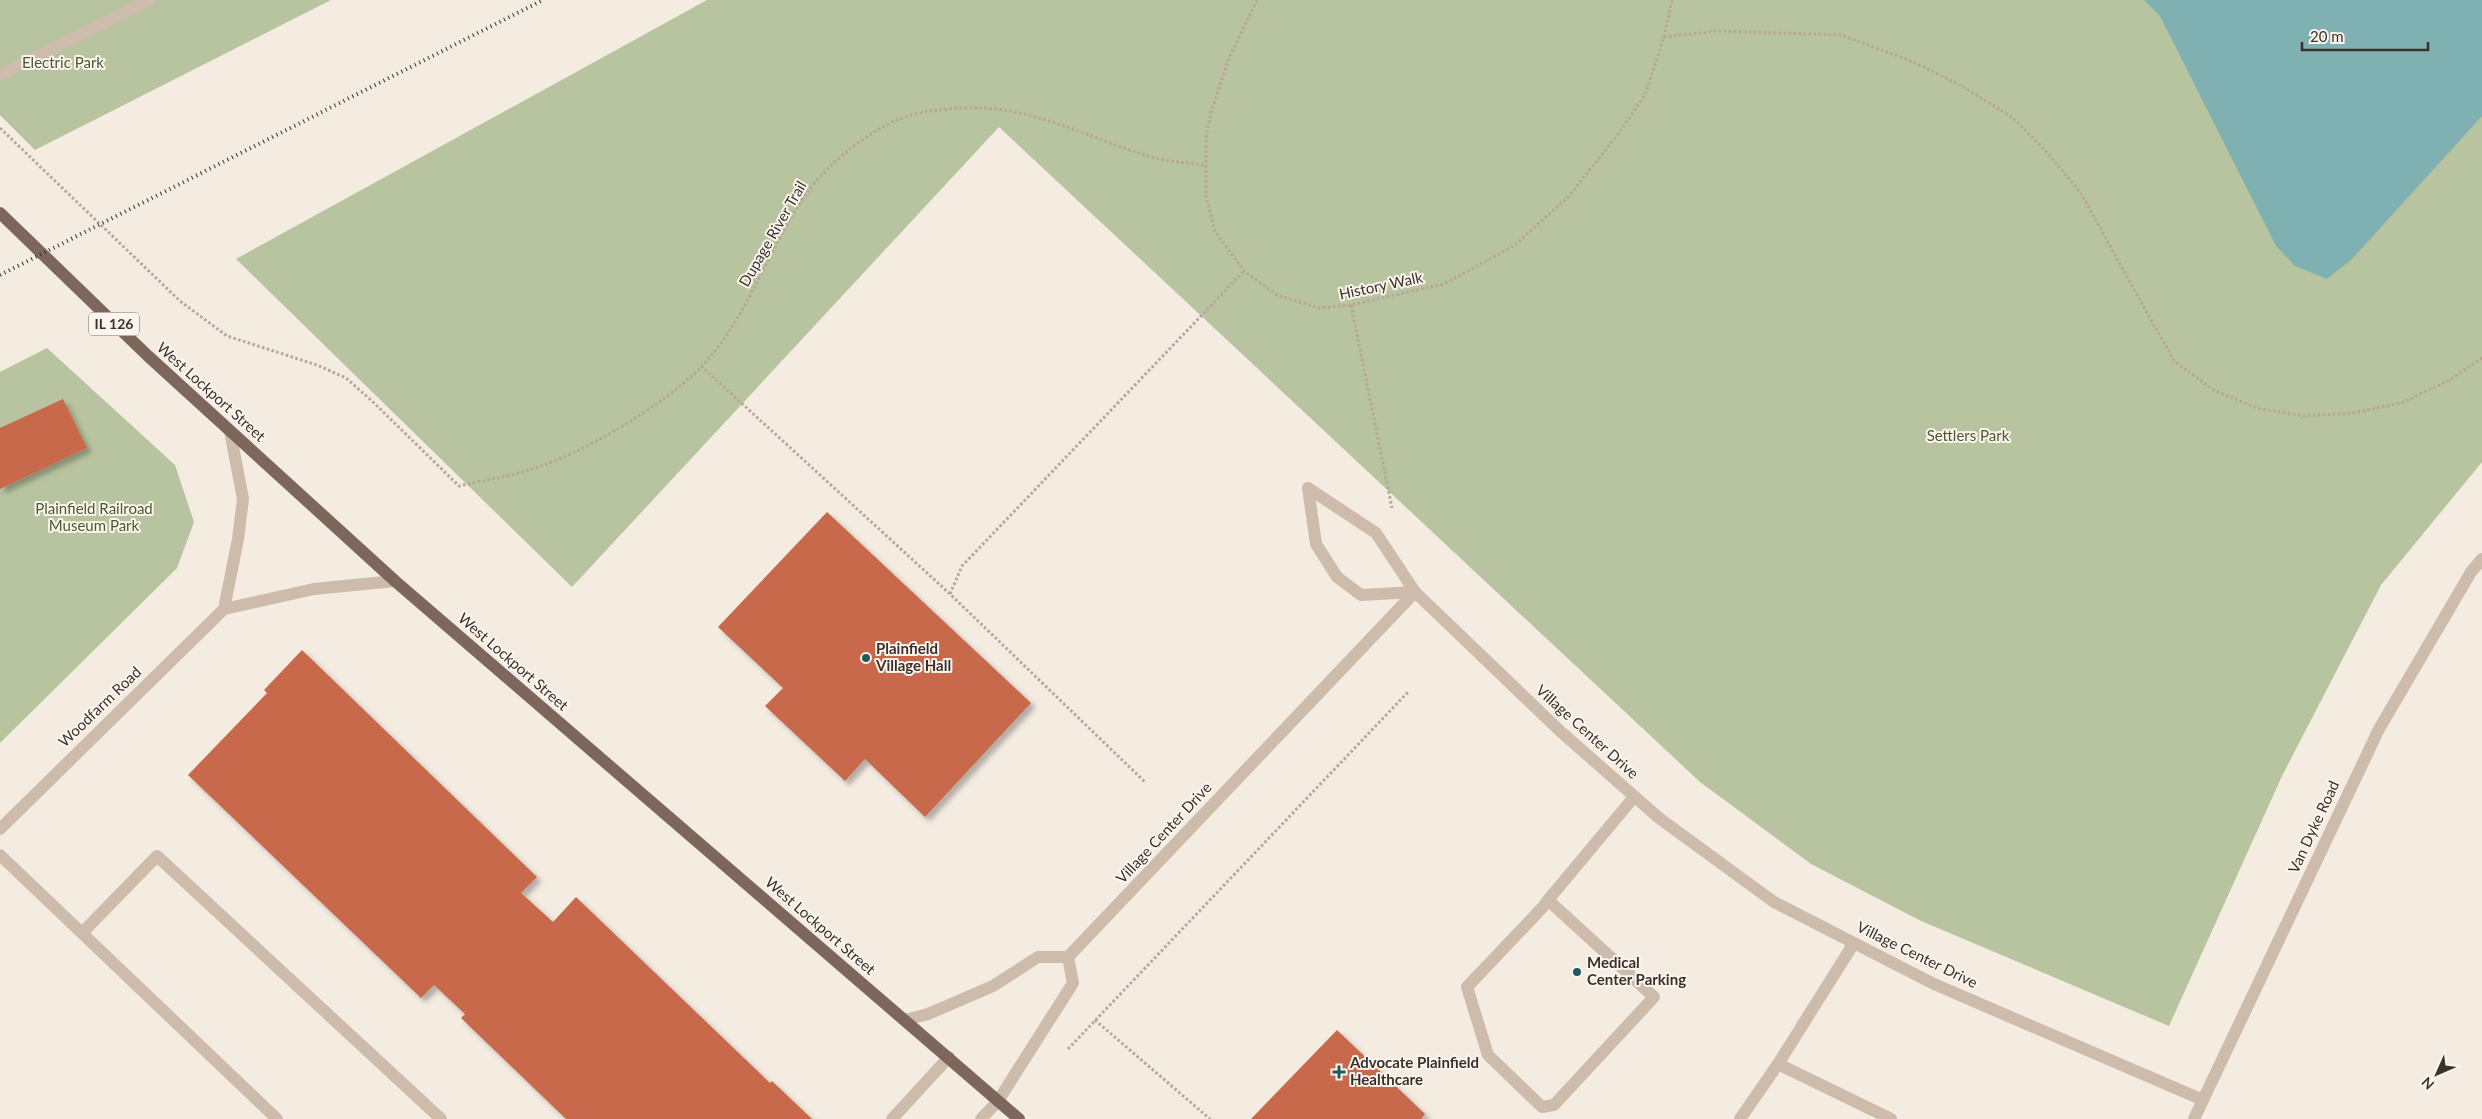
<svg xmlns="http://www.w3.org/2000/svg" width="2482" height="1119" viewBox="0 0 2482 1119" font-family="Lato,sans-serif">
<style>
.green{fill:#b8c4a0}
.water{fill:#7fb0b2}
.building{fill:#c8694b;filter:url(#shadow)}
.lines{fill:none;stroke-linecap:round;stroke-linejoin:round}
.path{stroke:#b9a596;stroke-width:3;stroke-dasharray:2.5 2.5;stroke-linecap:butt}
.service{stroke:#cdbbac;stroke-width:12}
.minor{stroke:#cdbbac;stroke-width:12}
.primary{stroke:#7d675c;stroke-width:12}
.rail{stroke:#3b302b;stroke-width:4;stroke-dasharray:1 4;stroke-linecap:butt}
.poi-dot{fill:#1f5a5e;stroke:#fbf5ee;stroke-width:2}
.labels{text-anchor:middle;stroke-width:4;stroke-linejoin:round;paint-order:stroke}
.shield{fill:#fbf5ee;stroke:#756b66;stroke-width:1}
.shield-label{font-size:14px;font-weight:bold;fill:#3b302b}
.park-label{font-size:15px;fill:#4a5a2e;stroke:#fbf5ee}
.street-label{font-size:15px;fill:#3b302b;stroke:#fbf5ee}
.poi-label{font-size:15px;font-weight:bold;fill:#3b302b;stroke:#fbf5ee;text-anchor:start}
</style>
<defs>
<filter id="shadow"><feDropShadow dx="4.5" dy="4.5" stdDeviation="2.5" flood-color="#0004"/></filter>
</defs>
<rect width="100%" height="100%" fill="#f4ebe1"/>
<!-- green -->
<g class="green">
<polygon points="0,0 331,0 35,150 0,115"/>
<polygon points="707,0 2482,0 2482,462 2381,585 2282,776 2169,1026 1921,921 1811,864 1700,782 999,127 572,587 236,259"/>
<polygon points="47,348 175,465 194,522 177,568 0,743 0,372"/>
</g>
<!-- water -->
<polygon class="water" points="2144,0 2482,0 2482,116 2352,259 2327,279 2295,266 2276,246 2160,16"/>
<!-- building -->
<g class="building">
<polygon points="63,399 87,448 0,489 0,428"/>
<polygon points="827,512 1031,703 925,817 865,759 845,781 765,706 783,688 718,627"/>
<polygon points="302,650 537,877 521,893 553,922 576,897 770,1083 772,1081 812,1119 566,1119 461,1018 465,1014 434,985 421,998 188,775 267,693 264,690"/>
<polygon points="1337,1030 1425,1114 1421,1119 1251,1119"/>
</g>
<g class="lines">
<!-- path -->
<g class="path">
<polyline points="1257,0 1229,58 1211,112 1206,138 1206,197 1215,231 1244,271 1277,295 1319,308 1351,305 1444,284 1515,245 1568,197 1616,137 1645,95 1664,37 1672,0"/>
<polyline points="1664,37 1716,31 1841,35 1911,61 1962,86 2013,118 2045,150 2080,192 2174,361 2215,391 2260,409 2304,416 2353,413 2401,403 2448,381 2482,358"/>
<path d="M0,128L180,301L227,336L317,365L346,378L372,401L459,486C480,481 501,478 522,472C576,458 664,406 702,366C750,315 768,246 809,190C829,163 870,130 902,118C925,110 955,107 979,108C1040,109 1097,142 1155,158C1170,162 1188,163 1204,165"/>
<polyline points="1351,305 1392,508"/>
<polyline points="701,366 950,594 1145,782"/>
<polyline points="950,594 962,566 1244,271"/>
<polyline points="1095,1020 1210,1119"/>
<polyline points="1068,1049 1409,691"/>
</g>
<!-- service -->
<g class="service">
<polyline points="0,75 149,0"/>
<polyline points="1308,488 1316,544 1337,577 1361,595 1415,592"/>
<polyline points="1308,488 1376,533 1415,592"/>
<polyline points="0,855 277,1119"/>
<polyline points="1548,900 1654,997 1554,1105 1542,1107 1488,1055 1467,987 1542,908 1548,900 1634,797"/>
<polyline points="83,932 157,856 441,1119"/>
<polyline points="1778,1064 1891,1119"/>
<polyline points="892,1119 949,1057"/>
<polyline points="981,1119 998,1101"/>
<polyline points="1740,1119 1778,1064 1854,943"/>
</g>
<!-- minor -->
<g class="minor">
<polyline points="224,609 238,539 243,499 230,431"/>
<polyline points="0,829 224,609 314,589 395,581"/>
<polyline points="905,1020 928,1014 993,986 1038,957 1068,957 1415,592 1560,731 1659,818 1774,902 1934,984 2203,1100"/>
<polyline points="998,1101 1073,983 1068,957"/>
<polyline points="2194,1119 2379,729 2471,572 2482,559"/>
</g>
<!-- primary -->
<polyline class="primary" points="0,213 148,356 395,581 1019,1119"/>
<!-- rail -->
<polyline class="rail" points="0,275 543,0"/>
</g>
<!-- markers -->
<g class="poi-dot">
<circle cx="866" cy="658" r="5"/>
<circle cx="1577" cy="972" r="5"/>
<path d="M1336.5 1064.5h5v5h5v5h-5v5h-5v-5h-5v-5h5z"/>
</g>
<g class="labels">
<!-- shield labels -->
<rect class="shield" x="89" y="312.5" width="50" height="23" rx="4"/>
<g class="shield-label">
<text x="114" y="329">IL 126</text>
</g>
<!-- park labels -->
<g class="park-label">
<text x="63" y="68">Electric Park</text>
<text x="1968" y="441">Settlers Park</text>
<text x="94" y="514">Plainfield Railroad<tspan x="94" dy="17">Museum Park</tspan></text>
</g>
<!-- street labels -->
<g class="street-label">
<text transform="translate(773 234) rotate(-60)" y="5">Dupage River Trail</text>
<text transform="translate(1381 286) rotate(-12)" y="5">History Walk</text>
<text transform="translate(211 392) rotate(42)" y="5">West Lockport Street</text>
<text transform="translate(513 662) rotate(41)" y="5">West Lockport Street</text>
<text transform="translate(100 707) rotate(-44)" y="5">Woodfarm Road</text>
<text transform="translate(1587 732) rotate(42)" y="5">Village Center Drive</text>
<text transform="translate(2314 827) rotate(-65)" y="5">Van Dyke Road</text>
<text transform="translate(1164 833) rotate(-47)" y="5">Village Center Drive</text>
<text transform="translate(820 926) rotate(41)" y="5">West Lockport Street</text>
<text transform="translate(1917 955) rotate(26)" y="5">Village Center Drive</text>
</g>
<!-- poi labels -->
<g class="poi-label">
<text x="876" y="654">Plainfield<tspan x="876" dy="17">Village Hall</tspan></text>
<text x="1587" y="968">Medical<tspan x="1587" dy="17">Center Parking</tspan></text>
<text x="1350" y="1068">Advocate Plainfield<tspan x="1350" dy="17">Healthcare</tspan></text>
</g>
</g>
<!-- north arrow -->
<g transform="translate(2437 1074) rotate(225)" stroke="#fbf5ee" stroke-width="4" paint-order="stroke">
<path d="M0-4L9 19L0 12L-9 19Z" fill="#3b302b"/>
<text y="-8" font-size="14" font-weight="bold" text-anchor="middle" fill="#3b302b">N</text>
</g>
<!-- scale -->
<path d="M2302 42v8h126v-8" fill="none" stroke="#3b302b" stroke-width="2.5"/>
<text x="2310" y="42" font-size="15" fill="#3b302b" stroke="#fbf5ee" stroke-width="4" paint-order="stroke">20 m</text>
</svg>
